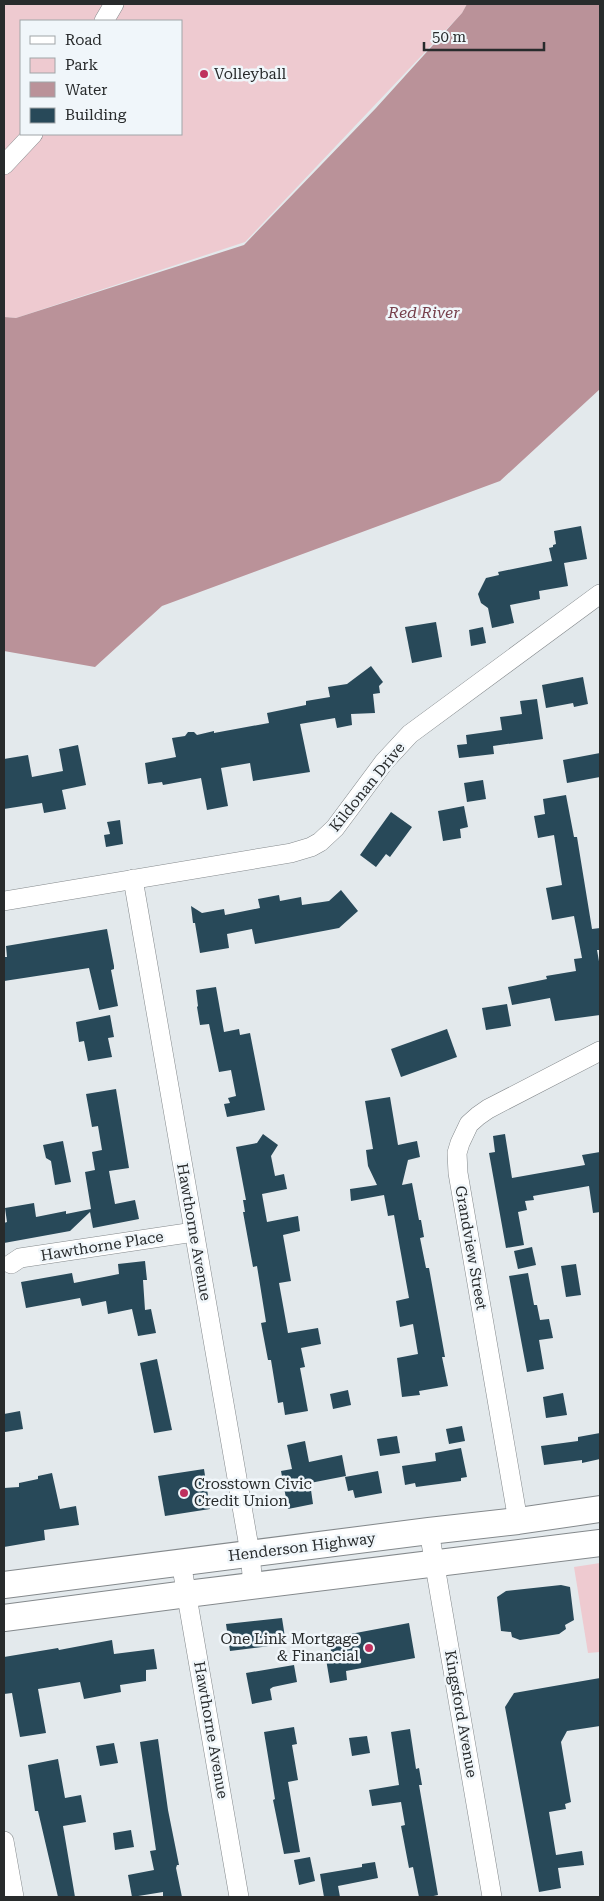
<svg xmlns="http://www.w3.org/2000/svg" width="604" height="1901" viewBox="0 0 604 1901" font-family="'Roboto Serif',serif">
<style>
.green{fill:#eecad0;fill-rule:evenodd}
.water{fill:#ba9299}
.building{fill:#284959}
.lines{fill:none;stroke-linecap:round;stroke-linejoin:round}
.minor-casing{stroke:#84898c;stroke-width:20}
.secondary-casing{stroke:#84898c;stroke-width:28}
.minor{stroke:#fff;stroke-width:19}
.secondary{stroke:#fff;stroke-width:26}
.poi-dot{fill:#bf315e;stroke:#f0f6fa;stroke-width:2}
.labels{text-anchor:middle;stroke-width:5;stroke-linejoin:round;paint-order:stroke}
.poi-label{font-size:15px;fill:#282b2c;stroke:#f0f6fa;text-anchor:start}
.street-label{font-size:15px;fill:#282b2c;stroke:#f0f6fa}
.water-label{font-size:16px;font-style:italic;fill:#763f4b;stroke:#f0f6fa}
</style>
<rect width="100%" height="100%" fill="#e3e9ec"/>
<!-- green -->
<g class="green">
<path d="M4,4H467L462,13L245,242L16,318L4,317ZM21,21H181V134H21Z"/>
<polygon points="600,1563 600,1652 588,1653 574,1567"/>
</g>
<!-- water -->
<polygon class="water" points="467,4 600,4 600,389 500,481 162,606 95,667 4,651 4,317 16,318 244,245 376,108 462,13"/>
<!-- building -->
<g class="building">
<polygon points="581,526 587,559 564,563 568,586 539,591 540,599 510,605 514,623 492,628 488,608 481,603 478,594 486,578 499,575 498,572 552,561 549,548 553,547 553,545 556,544 554,531"/>
<polygon points="436,622 442,657 412,663 405,627"/>
<polygon points="483,627 486,643 471,646 469,630"/>
<polygon points="371,666 383,682 379,686 380,693 373,694 375,713 351,714 352,725 337,728 335,718 300,724 310,772 253,781 250,763 221,768 228,806 207,810 201,778 163,785 162,782 148,784 145,763 176,757 172,738 185,736 188,732 194,732 197,735 214,731 214,733 269,723 267,713 306,705 306,701 330,697 328,687 347,684"/>
<polygon points="583,677 588,704 574,707 573,703 546,708 542,685"/>
<polygon points="537,699 543,739 493,746 494,754 459,758 457,745 467,744 466,735 502,730 500,717 522,714 520,701"/>
<polygon points="78,745 86,785 62,790 66,809 44,813 42,803 4,809 4,759 28,755 32,777 63,771 59,749"/>
<polygon points="600,753 600,777 567,783 563,760"/>
<polygon points="483,780 486,799 467,802 464,783"/>
<polygon points="566,795 574,837 577,837 592,929 600,928 600,950 597,950 600,967 600,1015 555,1021 550,998 512,1005 508,987 547,979 546,976 576,971 574,959 582,958 574,916 552,920 546,888 562,885 554,835 538,838 534,816 545,814 543,799"/>
<polygon points="464,806 468,827 460,829 461,838 443,841 438,811"/>
<polygon points="391,812 412,827 390,857 386,854 376,867 360,855"/>
<polygon points="120,820 123,844 106,847 104,835 110,834 107,822"/>
<polygon points="341,890 358,911 339,928 255,944 252,929 227,934 229,948 200,953 195,923 193,923 191,906 202,913 224,909 225,915 260,908 258,899 279,895 280,901 301,897 302,905 329,901"/>
<polygon points="107,929 114,966 114,969 111,970 118,1006 99,1010 89,968 4,981 4,957 7,957 6,946"/>
<polygon points="216,987 224,1032 239,1029 240,1035 250,1033 265,1110 227,1117 224,1104 230,1103 228,1098 236,1096 231,1070 219,1072 209,1024 200,1025 197,1007 198,1006 196,990"/>
<polygon points="507,1004 511,1026 486,1030 482,1008"/>
<polygon points="110,1015 114,1037 108,1038 112,1057 88,1061 84,1041 79,1042 76,1022"/>
<polygon points="447,1029 457,1057 401,1077 391,1049"/>
<polygon points="116,1089 129,1168 109,1171 115,1204 135,1200 139,1219 93,1228 90,1212 70,1231 4,1243 4,1223 7,1222 5,1208 34,1203 36,1217 66,1211 66,1214 91,1209 85,1172 95,1170 92,1152 102,1150 98,1126 92,1127 86,1094"/>
<polygon points="390,1097 398,1145 417,1141 420,1157 408,1160 402,1185 412,1183 419,1220 421,1220 424,1237 420,1238 426,1268 429,1268 445,1357 442,1357 448,1386 419,1391 420,1395 402,1397 397,1358 418,1354 413,1324 400,1327 396,1301 409,1298 394,1215 388,1216 384,1195 351,1201 350,1189 377,1185 368,1166 366,1150 373,1149 365,1101"/>
<polygon points="263,1134 278,1145 271,1156 275,1176 284,1174 287,1189 262,1194 267,1222 298,1216 300,1231 283,1235 291,1281 279,1283 288,1333 318,1328 321,1344 301,1348 305,1367 300,1368 308,1411 285,1415 283,1402 278,1403 271,1360 268,1360 261,1323 266,1322 257,1266 253,1267 243,1212 245,1212 243,1200 246,1200 236,1147 257,1143"/>
<polygon points="505,1134 512,1178 585,1165 582,1155 600,1152 600,1212 593,1213 589,1186 533,1196 534,1200 525,1201 527,1210 518,1212 524,1245 506,1248 489,1153 495,1152 493,1136"/>
<polygon points="63,1141 71,1182 55,1185 51,1161 46,1158 43,1145"/>
<polygon points="532,1247 536,1265 518,1269 514,1251"/>
<polygon points="145,1261 147,1280 143,1280 145,1310 151,1309 156,1333 138,1336 132,1309 108,1314 106,1301 82,1306 80,1298 26,1308 21,1282 72,1273 74,1283 119,1274 118,1264"/>
<polygon points="576,1264 581,1295 566,1297 561,1266"/>
<polygon points="528,1273 534,1305 537,1305 540,1320 549,1319 553,1338 539,1340 544,1369 527,1372 509,1276"/>
<polygon points="157,1359 172,1430 154,1433 140,1363"/>
<polygon points="348,1390 351,1405 333,1409 330,1394"/>
<polygon points="563,1393 567,1415 546,1418 543,1397"/>
<polygon points="20,1411 23,1429 5,1432 4,1414"/>
<polygon points="462,1426 465,1441 449,1444 446,1429"/>
<polygon points="600,1433 600,1459 582,1463 582,1460 544,1465 541,1446 578,1441 578,1437"/>
<polygon points="397,1436 400,1453 380,1456 377,1439"/>
<polygon points="305,1441 309,1462 342,1455 346,1476 310,1483 313,1504 288,1509 281,1471 292,1469 287,1445"/>
<polygon points="461,1448 467,1477 461,1478 461,1481 416,1487 415,1483 405,1485 402,1466 436,1461 435,1453"/>
<polygon points="204,1469 210,1509 165,1516 158,1476"/>
<polygon points="378,1471 382,1493 355,1498 353,1490 348,1491 345,1477"/>
<polygon points="52,1473 60,1509 76,1506 79,1525 44,1530 45,1540 4,1547 4,1488 19,1487 19,1483 38,1479 38,1476"/>
<polygon points="561,1585 570,1587 574,1620 565,1625 566,1629 559,1634 520,1640 512,1637 511,1632 501,1631 497,1597 506,1591"/>
<polygon points="282,1618 286,1644 230,1651 226,1624"/>
<polygon points="409,1623 415,1658 346,1671 347,1680 330,1683 326,1659 332,1658 329,1638"/>
<polygon points="112,1640 114,1654 154,1649 157,1669 146,1670 146,1681 120,1685 121,1692 84,1699 80,1682 38,1689 46,1733 20,1737 12,1693 4,1694 4,1657 58,1648 59,1650"/>
<polygon points="294,1665 297,1682 273,1687 270,1689 272,1700 252,1704 246,1673"/>
<polygon points="600,1678 600,1726 567,1731 561,1742 571,1802 565,1804 566,1809 549,1812 556,1855 582,1851 584,1865 558,1868 561,1888 539,1892 505,1707 514,1693"/>
<polygon points="294,1727 297,1744 292,1745 298,1780 288,1782 300,1852 284,1854 273,1800 275,1799 264,1732"/>
<polygon points="410,1729 416,1769 419,1768 422,1785 419,1785 438,1895 429,1897 419,1897 413,1867 409,1868 401,1826 405,1825 401,1802 372,1806 369,1790 399,1785 391,1732"/>
<polygon points="367,1736 370,1753 352,1756 349,1738"/>
<polygon points="158,1739 168,1810 179,1865 177,1865 176,1868 182,1897 163,1897 163,1892 132,1897 128,1875 154,1870 150,1851 156,1850 140,1742"/>
<polygon points="114,1743 118,1763 100,1766 96,1746"/>
<polygon points="58,1759 65,1798 81,1795 86,1822 63,1826 75,1897 58,1897 38,1811 35,1811 28,1765"/>
<polygon points="131,1830 134,1847 115,1850 113,1833"/>
<polygon points="310,1857 315,1881 299,1885 294,1860"/>
<polygon points="375,1862 378,1878 338,1886 340,1897 324,1897 320,1874 362,1867 362,1864"/>
</g>
<g class="lines">
<!-- minor casing -->
<g class="minor-casing">
<g id="minor">
<polyline points="104,21 114,4"/>
<polyline points="4,165 33,134"/>
<polyline points="133,879 250,1553 253,1586"/>
<polyline points="4,901 291,853 311,847 320,842 335,828 384,762 410,734 600,594"/>
<polyline points="11,1264 20,1258 194,1232"/>
<polyline points="518,1521 458,1173 457,1153 460,1143 469,1124 478,1116 488,1109 600,1051"/>
<polyline points="429,1531 492,1897"/>
<polyline points="181,1562 239,1897"/>
<polyline points="4,1841 14,1897"/>
</g>
</g>
<!-- secondary casing -->
<g class="secondary-casing">
<g id="secondary">
<polyline points="4,1585 429,1531 518,1521 600,1509"/>
<polyline points="4,1618 187,1594 600,1543"/>
</g>
</g>
<!-- minor -->
<use href="#minor" class="minor"/>
<!-- secondary -->
<use href="#secondary" class="secondary"/>
</g>
<!-- markers -->
<g class="poi-dot">
<circle cx="204" cy="74" r="5"/>
<circle cx="184" cy="1493" r="5"/>
<circle cx="369" cy="1648" r="5"/>
</g>
<g class="labels">
<!-- poi labels -->
<g class="poi-label">
<text x="214" y="79">Volleyball</text>
<text x="194" y="1489">Crosstown Civic<tspan x="194" dy="17">Credit Union</tspan></text>
<text x="359" y="1644" text-anchor="end">One Link Mortgage<tspan x="359" dy="17">&amp; Financial</tspan></text>
</g>
<!-- street labels -->
<g class="street-label">
<text transform="translate(367 787) rotate(-51)" y="5">Kildonan Drive</text>
<text transform="translate(194 1232) rotate(80)" y="5">Hawthorne Avenue</text>
<text transform="translate(102 1246) rotate(-9)" y="5">Hawthorne Place</text>
<text transform="translate(471 1248) rotate(80)" y="5">Grandview Street</text>
<text transform="translate(302 1547) rotate(-7)" y="5">Henderson Highway</text>
<text transform="translate(461 1714) rotate(80)" y="5">Kingsford Avenue</text>
<text transform="translate(211 1730) rotate(80)" y="5">Hawthorne Avenue</text>
</g>
<!-- water labels -->
<g class="water-label">
<text x="424" y="318">Red River</text>
</g>
</g>
<!-- border -->
<rect width="604" height="1901" fill="none" stroke="#282b2c" stroke-width="10"/>
<!-- legend -->
<rect x="20" y="20" width="162" height="115" fill="#f0f6fa" stroke="#a0a5a8"/>
<rect x="30" y="36" width="25" height="8" fill="#ffffff" stroke="#a0a5a8"/>
<text x="65" y="45" font-size="15" fill="#282b2c">Road</text>
<rect x="30" y="58" width="25" height="15" fill="#eecad0" stroke="#a0a5a8"/>
<text x="65" y="70" font-size="15" fill="#282b2c">Park</text>
<rect x="30" y="82" width="25" height="15" fill="#ba9299" stroke="#a0a5a8"/>
<text x="65" y="95" font-size="15" fill="#282b2c">Water</text>
<rect x="30" y="108" width="25" height="15" fill="#284959" stroke="#a0a5a8"/>
<text x="65" y="120" font-size="15" fill="#282b2c">Building</text>
<!-- scale -->
<path d="M424 42v8h120v-8" fill="none" stroke="#282b2c" stroke-width="2.5"/>
<text x="432" y="42" font-size="15" fill="#282b2c" stroke="#f0f6fa" stroke-width="4" paint-order="stroke">50 m</text>
</svg>
